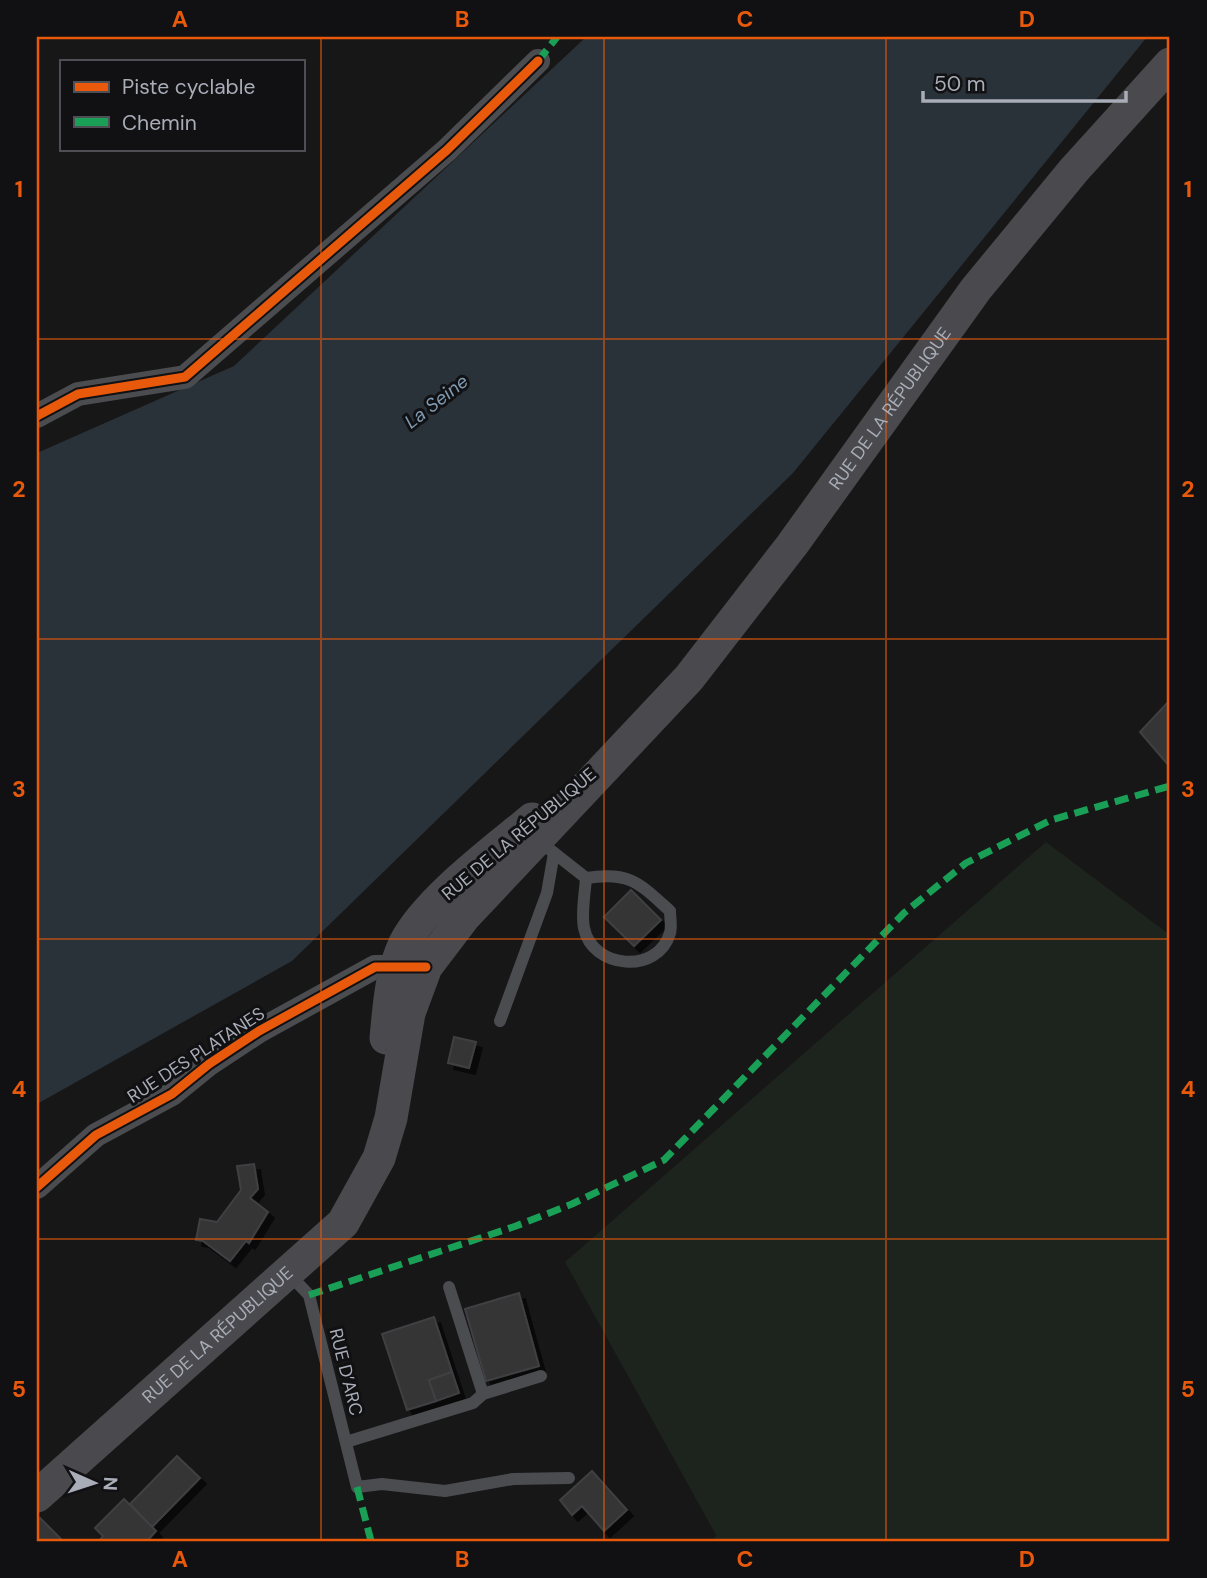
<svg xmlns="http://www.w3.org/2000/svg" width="1207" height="1578" viewBox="0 0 1207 1578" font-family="'DM Sans',sans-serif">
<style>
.green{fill:#1d241e}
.water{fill:#2a3239}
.building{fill:#353536;stroke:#3f4043;stroke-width:2;filter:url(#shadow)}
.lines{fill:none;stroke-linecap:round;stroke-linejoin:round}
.service{stroke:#4b4c50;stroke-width:12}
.minor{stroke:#4b4c50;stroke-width:24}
.secondary{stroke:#4a4a4e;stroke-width:33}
.quiet{stroke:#1a9f57;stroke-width:7;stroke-dasharray:14 7;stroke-linecap:butt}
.cycleway-casing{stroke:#111113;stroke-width:13}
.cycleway{stroke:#e8590c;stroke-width:9}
.grid{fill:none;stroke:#e8590c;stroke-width:2;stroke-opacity:0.55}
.labels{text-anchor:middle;stroke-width:6;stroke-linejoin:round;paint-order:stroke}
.street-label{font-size:18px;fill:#a8adb8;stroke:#111113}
.water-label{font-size:19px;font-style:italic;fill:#7f9bb3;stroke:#111113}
.neatline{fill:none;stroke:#e8590c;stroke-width:2.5}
.grid-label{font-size:23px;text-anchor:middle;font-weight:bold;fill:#e8590c}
</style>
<defs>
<filter id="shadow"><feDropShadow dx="6" dy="6" stdDeviation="0" flood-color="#0009"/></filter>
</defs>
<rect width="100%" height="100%" fill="#171717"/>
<!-- green -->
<polygon class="green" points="1046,842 1170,935 1170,1541 713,1541 716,1535 565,1262"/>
<!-- water -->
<polygon class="water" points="586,37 1147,37 793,473 292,961 37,1104 37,453 234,366"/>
<!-- building -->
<g class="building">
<polygon points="1170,700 1170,767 1140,732"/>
<polygon points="631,890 661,920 634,946 604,917"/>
<polygon points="454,1037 476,1042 469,1068 448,1063"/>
<polygon points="254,1164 258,1189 250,1198 268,1212 249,1243 246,1241 230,1261 203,1241 196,1240 200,1219 217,1222 241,1190 237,1166"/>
<polygon points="519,1293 539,1366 486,1381 465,1309"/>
<polygon points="434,1317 452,1372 429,1380 436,1401 407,1410 382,1334"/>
<polygon points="452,1372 459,1393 436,1401 429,1380"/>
<polygon points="177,1456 200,1478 152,1527 130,1504"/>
<polygon points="592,1471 627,1510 604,1531 582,1506 572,1515 560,1500"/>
<polygon points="124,1499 156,1531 147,1541 99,1541 103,1536 95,1528"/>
<polygon points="40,1518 63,1541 37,1541 37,1520"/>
</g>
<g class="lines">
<!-- service -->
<g class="service">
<path d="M539,841L586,878C585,893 581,913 584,928C592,969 658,975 670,933C672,927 670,918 670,911C639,883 630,871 586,878"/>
<polyline points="500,1021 547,893 554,853"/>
<polyline points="289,1274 309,1295 357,1487 382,1484 445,1491 513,1479 569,1478"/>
<polyline points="449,1287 483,1394"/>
<polyline points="346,1442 473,1403 483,1394 541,1376"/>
</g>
<!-- minor -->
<g class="minor">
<polyline points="37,416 78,394 185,377 447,150 538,61"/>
<polyline points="37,1187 96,1135 172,1094 209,1064 259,1031 375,967 410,967"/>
</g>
<!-- secondary -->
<g class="secondary">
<path d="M386,1038C389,1007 391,972 405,943C427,900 494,851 532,819"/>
<path id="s1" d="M37,1496L343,1223L379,1158L391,1118L409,1013L426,967L464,917L689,678L792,545L976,289L1074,170L1170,64"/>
</g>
<!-- quiet -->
<g class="quiet">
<polyline points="538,61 557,37"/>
<polyline points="309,1295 516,1226 572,1204 664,1160 904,913 966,863 1051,820 1170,786"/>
<polyline points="357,1487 371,1541"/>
</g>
<!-- cycleway casing -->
<g class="cycleway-casing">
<g id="cycleway">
<polyline points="37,416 78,394 185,377 447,150 538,61"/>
<polyline points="37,1187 96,1135 172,1094 209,1064 259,1031 375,967 426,967"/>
</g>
</g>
<!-- cycleway -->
<use href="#cycleway" class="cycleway"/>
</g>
<!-- grid -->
<path class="grid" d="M321,37V1541M604,37V1541M886,37V1541M37,339H1170M37,639H1170M37,939H1170M37,1239H1170"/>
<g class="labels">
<!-- street labels -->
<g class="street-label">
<text dy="6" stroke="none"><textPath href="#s1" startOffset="1409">RUE DE LA RÉPUBLIQUE</textPath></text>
<text transform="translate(519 834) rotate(-40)" y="6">RUE DE LA RÉPUBLIQUE</text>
<text transform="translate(196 1055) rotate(-33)" y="6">RUE DES PLATANES</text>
<text dy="6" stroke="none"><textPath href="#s1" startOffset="242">RUE DE LA RÉPUBLIQUE</textPath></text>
<text transform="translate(346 1372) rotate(76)" y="6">RUE D’ARC</text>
</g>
<!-- water labels -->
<g class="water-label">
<text transform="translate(436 401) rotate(-38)" y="7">La Seine</text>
</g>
</g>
<!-- border -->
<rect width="1207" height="1578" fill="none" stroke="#111113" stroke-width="77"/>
<!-- legend -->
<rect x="60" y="60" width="245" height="91" fill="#111113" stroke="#4d4f55" stroke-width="2"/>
<rect x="74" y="82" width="35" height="10" fill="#e8590c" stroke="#4d4f55" stroke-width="2"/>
<text x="122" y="94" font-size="21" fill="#a8adb8">Piste cyclable</text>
<rect x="74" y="117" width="35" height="10" fill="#1a9f57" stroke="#4d4f55" stroke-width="2"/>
<text x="122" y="130" font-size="21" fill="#a8adb8">Chemin</text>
<!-- north arrow -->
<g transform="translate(94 1483) rotate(93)" stroke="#111113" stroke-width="5" paint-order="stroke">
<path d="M0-5L12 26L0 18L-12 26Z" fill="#a8adb8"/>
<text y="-10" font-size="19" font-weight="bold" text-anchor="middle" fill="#a8adb8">N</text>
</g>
<!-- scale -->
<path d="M923 91v10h203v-10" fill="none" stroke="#a8adb8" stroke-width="3.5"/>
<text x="934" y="91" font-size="21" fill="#a8adb8" stroke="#111113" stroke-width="5" paint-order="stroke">50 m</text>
<rect x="38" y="38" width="1130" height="1502" class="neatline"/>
<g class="grid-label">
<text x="180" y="27">A</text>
<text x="462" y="27">B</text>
<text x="745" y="27">C</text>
<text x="1027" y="27">D</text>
<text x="19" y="197">1</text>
<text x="1188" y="197">1</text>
<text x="19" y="497">2</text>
<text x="1188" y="497">2</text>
<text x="19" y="797">3</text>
<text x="1188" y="797">3</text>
<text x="19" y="1097">4</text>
<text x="1188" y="1097">4</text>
<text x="19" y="1397">5</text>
<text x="1188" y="1397">5</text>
<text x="180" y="1567">A</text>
<text x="462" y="1567">B</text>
<text x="745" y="1567">C</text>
<text x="1027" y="1567">D</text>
</g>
</svg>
